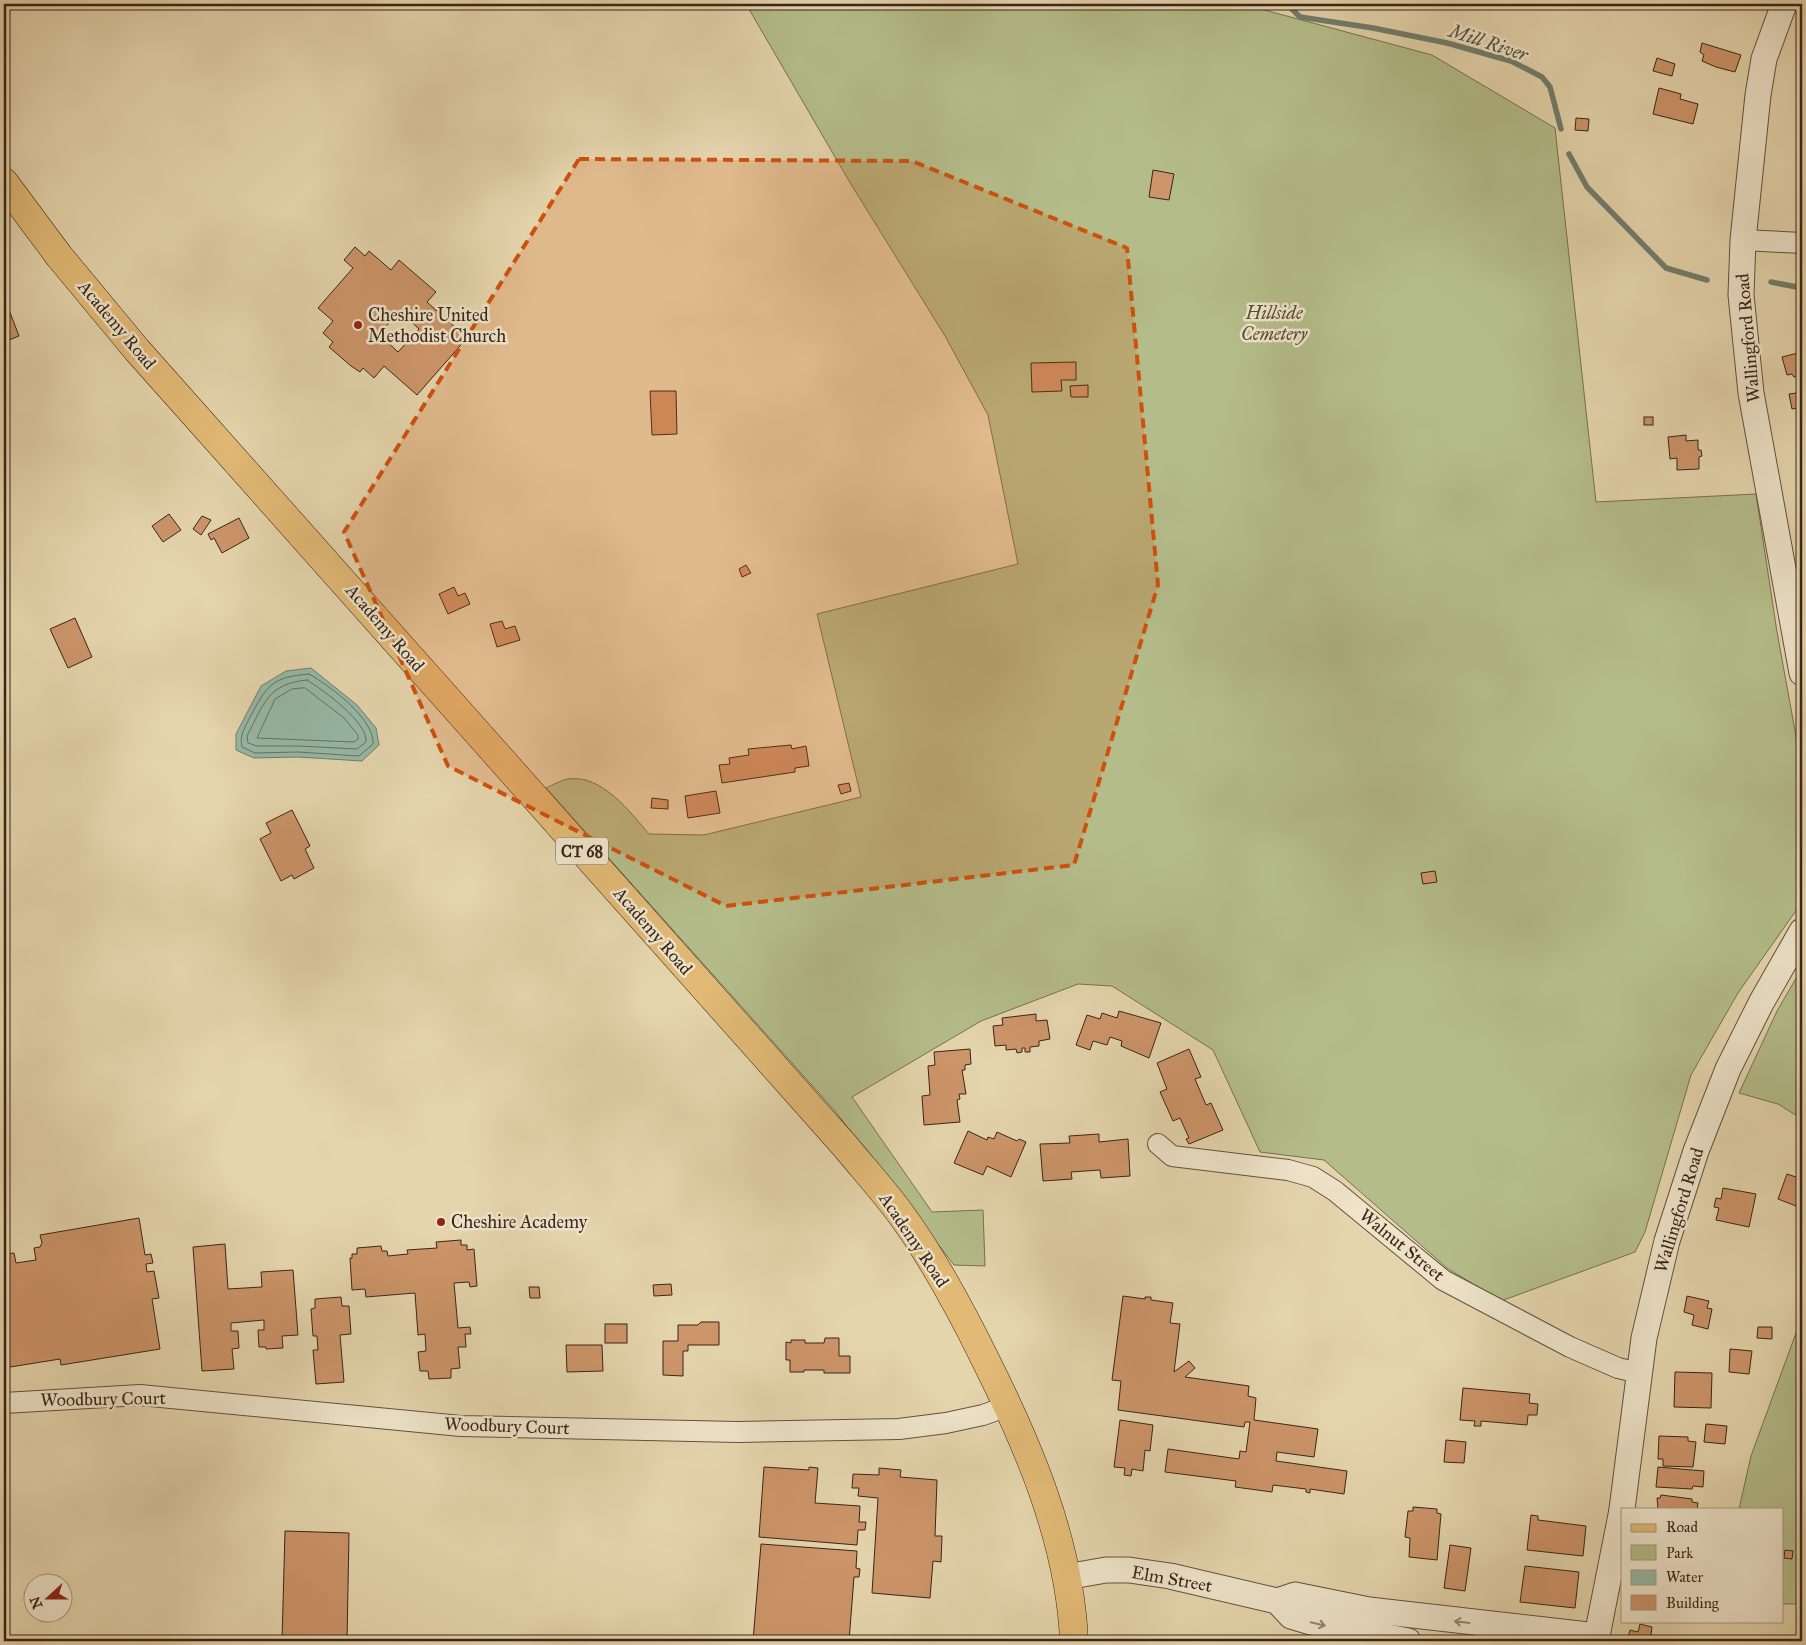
<svg xmlns="http://www.w3.org/2000/svg" width="1806" height="1645" viewBox="0 0 1806 1645" font-family="'IM FELL Great Primer',serif">
<style>
.green{fill:#b4bd8a;stroke:#767152}
.water{fill:#96b9a6;stroke:#717e6e}
.lines{fill:none;stroke-linecap:round;stroke-linejoin:round}
.shore{stroke:#686f60;stroke-width:1}
.stream{stroke:#717e6e;stroke-width:5.5}
.building{fill:#cd956a;stroke:#392519;fill-rule:evenodd}
.minor-casing{stroke:#64513e;stroke-width:22}
.tertiary-casing{stroke:#64513e;stroke-width:27}
.primary-casing{stroke:#392519;stroke-width:29}
.minor{stroke:#eee4ca;stroke-width:20}
.tertiary{stroke:#eee4ca;stroke-width:25}
.primary{stroke:#e2ba76;stroke-width:28}
.oneway{stroke:#948472}
.marked{fill:#ce510e;fill-opacity:0.2;stroke:#ce510e;stroke-width:4;stroke-dasharray:10 6;stroke-linejoin:round}
.poi-dot{fill:#8f2418;stroke:#eee4ca;stroke-width:2}
.labels{text-anchor:middle;stroke-width:5;stroke-linejoin:round;paint-order:stroke}
.shield{fill:#eee4ca;stroke:#6f5e4e;stroke-width:1}
.shield-label{font-size:16px;font-weight:bold;fill:#392519}
.park-label{font-size:18px;font-style:italic;fill:#584b35;stroke:#eee4ca}
.poi-label{font-size:18px;fill:#392519;stroke:#eee4ca;text-anchor:start}
.street-label{font-size:18px;fill:#392519;stroke:#eee4ca}
.water-label{font-size:19px;font-style:italic;fill:#504a3c;stroke:#eee4ca}
</style>
<rect width="100%" height="100%" fill="#e5d5ad"/>
<filter id="stains"><feTurbulence type="fractalNoise" baseFrequency=".004" numOctaves="4"/><feColorMatrix values="0 0 0 0 .2 0 0 0 0 .09 0 0 0 0 .02 0 0 0 .5 -.17"/></filter>
<radialGradient id="worn" r=".72"><stop offset=".6" stop-color="#630" stop-opacity="0"/><stop offset="1" stop-color="#630" stop-opacity=".3"/></radialGradient>
<!-- green -->
<g class="green">
<path d="M746,4H1242L1432,55L1555,128L1596,502L1756,494L1777,632L1802,769V896L1800,905L1738,993L1691,1075L1645,1232L1635,1252L1501,1301L1447,1268L1324,1160L1260,1152L1213,1050L1112,986L1078,984L981,1021L852,1097L932,1212L983,1210L985,1266L954,1265L835,1111L546,788C553,785 561,780 568,779C602,774 630,812 649,834L704,835L861,797L817,614L1018,564L988,415L945,336L849,181Z"/>
<polygon points="1802,968 1802,1119 1778,1104 1739,1093 1777,1011"/>
<polygon points="1802,1305 1802,1604 1782,1604 1782,1509 1739,1509 1751,1456 1796,1333"/>
</g>
<!-- water -->
<polygon class="water" points="311,668 357,705 376,728 379,745 362,761 298,757 254,758 236,750 236,734 261,686 286,671"/>
<g class="lines">
<!-- shore -->
<g class="shore">
<path d="M309,674C329,685 375,719 373,744L359,756L298,752L255,753L242,747C239,735 245,728 250,717C267,686 271,677 309,674Z"/>
<path d="M307,680C323,690 368,722 366,742L357,749L298,746H257L248,743L247,736C264,704 267,684 307,680Z"/>
<polygon points="305,688 344,718 358,735 358,739 354,742 257,738 275,699 292,689"/>
</g>
<!-- stream -->
<g class="stream">
<polyline points="1287,4 1300,17 1373,28 1447,43 1511,61 1542,77 1550,87 1561,129"/>
<polyline points="1569,154 1587,187 1666,268 1707,280"/>
<polyline points="1771,282 1802,288"/>
</g>
</g>
<!-- building -->
<g class="building">
<polygon points="1702,43 1741,55 1735,72 1716,67 1702,61 1704,55 1700,52"/>
<polygon points="1657,58 1675,64 1672,76 1653,71"/>
<polygon points="1659,88 1681,94 1680,99 1698,104 1693,124 1653,114"/>
<polygon points="1576,118 1589,119 1588,131 1575,130"/>
<polygon points="1153,170 1174,174 1169,200 1149,197"/>
<path d="M355,247L365,256L369,251L391,270L399,260L436,292L427,302L467,338L417,395L384,366L374,378L363,368L360,372L351,366L329,347L333,342L323,333L333,321L318,308L353,268L344,260ZM400,311L419,329L398,352L379,334Z"/>
<polygon points="9,310 19,336 4,342 4,312"/>
<polygon points="1802,352 1802,375 1794,377 1792,374 1787,375 1782,357"/>
<polygon points="1076,362 1076,380 1061,380 1062,391 1032,392 1031,363"/>
<polygon points="1088,385 1088,397 1071,397 1070,386"/>
<polygon points="1802,387 1802,407 1792,409 1789,394 1796,393"/>
<polygon points="650,391 676,391 677,434 652,435"/>
<rect x="1644" y="417" width="9" height="8"/>
<polygon points="1686,435 1686,441 1698,440 1698,450 1701,450 1702,456 1699,457 1699,469 1677,470 1677,458 1670,459 1668,437"/>
<polygon points="169,514 181,530 163,542 152,526"/>
<polygon points="202,516 211,520 201,535 193,529"/>
<polygon points="239,518 249,538 222,553 214,538 211,540 208,534"/>
<polygon points="746,565 751,573 742,577 739,569"/>
<polygon points="454,587 458,596 465,593 470,604 448,614 439,594"/>
<polygon points="75,618 92,657 68,668 50,629"/>
<polygon points="502,621 505,629 515,626 520,640 497,647 490,624"/>
<polygon points="791,745 792,749 806,746 809,766 795,768 795,772 722,783 719,765 730,764 729,758 749,755 748,749"/>
<polygon points="849,783 851,791 841,794 838,785"/>
<polygon points="716,791 720,813 688,818 685,796"/>
<polygon points="652,798 668,800 668,809 651,808"/>
<polygon points="292,810 310,846 305,849 314,868 294,879 292,875 281,881 260,839 271,833 266,823"/>
<polygon points="1435,871 1437,882 1423,884 1421,873"/>
<polygon points="1119,1011 1161,1023 1149,1058 1121,1046 1122,1041 1110,1037 1107,1045 1093,1041 1090,1050 1076,1045 1087,1015 1100,1019 1102,1013 1117,1018"/>
<polygon points="1036,1014 1036,1021 1047,1020 1050,1039 1039,1041 1039,1046 1030,1047 1030,1052 1025,1052 1025,1048 1022,1048 1022,1052 1017,1053 1016,1049 1006,1050 1006,1045 995,1046 993,1026 1003,1025 1002,1018"/>
<polygon points="970,1049 971,1064 965,1065 965,1070 962,1070 966,1094 959,1094 960,1099 957,1100 960,1122 924,1125 922,1096 930,1095 928,1066 935,1065 934,1052"/>
<polygon points="1189,1049 1201,1077 1195,1079 1206,1105 1211,1103 1223,1130 1189,1144 1186,1139 1189,1138 1180,1118 1173,1121 1160,1092 1167,1089 1157,1063"/>
<polygon points="968,1131 987,1140 988,1137 994,1139 997,1132 1017,1141 1019,1139 1026,1142 1011,1177 987,1166 983,1175 954,1163"/>
<polygon points="1099,1134 1099,1142 1128,1139 1130,1176 1101,1178 1100,1170 1071,1172 1072,1179 1043,1181 1040,1144 1070,1143 1069,1136"/>
<polygon points="1787,1174 1802,1179 1802,1189 1796,1206 1778,1199"/>
<polygon points="1723,1188 1756,1194 1749,1227 1716,1220 1719,1208 1714,1207 1716,1198 1721,1199"/>
<polygon points="139,1218 145,1255 151,1254 153,1263 146,1264 147,1272 154,1271 159,1298 152,1299 160,1349 61,1365 60,1359 4,1368 4,1254 14,1253 16,1263 36,1260 34,1248 40,1247 42,1243 40,1235"/>
<polygon points="461,1240 461,1245 467,1245 467,1250 474,1249 477,1286 470,1287 469,1282 454,1283 458,1328 470,1327 471,1334 465,1334 466,1347 458,1347 460,1368 451,1369 451,1378 429,1379 428,1371 420,1371 418,1352 426,1351 425,1334 418,1335 415,1293 366,1297 365,1289 352,1290 350,1258 352,1258 352,1254 357,1254 357,1248 381,1246 382,1251 387,1251 388,1256 408,1254 407,1250 437,1248 436,1242"/>
<polygon points="225,1244 228,1289 262,1287 261,1272 293,1270 298,1335 282,1336 283,1348 266,1349 266,1347 259,1347 258,1330 264,1330 264,1320 231,1323 231,1331 238,1331 239,1348 232,1349 234,1369 202,1371 193,1247"/>
<polygon points="671,1284 672,1295 654,1296 653,1285"/>
<polygon points="529,1287 539,1287 540,1298 530,1298"/>
<polygon points="1123,1296 1145,1299 1145,1297 1151,1297 1151,1300 1173,1303 1170,1323 1180,1324 1174,1372 1189,1361 1195,1368 1185,1377 1249,1386 1248,1396 1256,1398 1254,1420 1318,1429 1314,1457 1277,1452 1276,1461 1347,1471 1344,1494 1310,1489 1310,1493 1306,1492 1306,1489 1273,1485 1272,1492 1235,1487 1236,1481 1165,1472 1168,1449 1239,1459 1240,1451 1246,1452 1250,1422 1245,1422 1244,1427 1118,1410 1121,1381 1112,1380"/>
<polygon points="1687,1296 1709,1301 1707,1308 1712,1309 1708,1329 1692,1325 1694,1315 1684,1312"/>
<polygon points="341,1297 342,1306 349,1306 351,1334 340,1335 344,1382 316,1384 313,1350 318,1350 317,1336 313,1336 311,1309 315,1308 315,1299"/>
<polygon points="701,1322 719,1322 719,1345 688,1345 688,1351 683,1351 683,1376 663,1375 663,1341 678,1341 678,1325 698,1325"/>
<rect x="605" y="1324" width="22" height="19"/>
<polygon points="1758,1327 1772,1327 1772,1339 1757,1338"/>
<polygon points="825,1338 839,1338 839,1356 850,1356 850,1373 824,1373 824,1370 804,1370 804,1372 790,1372 790,1360 786,1360 786,1342 791,1343 791,1340 805,1340 805,1343 824,1343"/>
<polygon points="566,1345 602,1345 603,1371 567,1372"/>
<polygon points="1730,1349 1752,1351 1749,1374 1729,1372"/>
<polygon points="1675,1372 1712,1373 1711,1408 1674,1407"/>
<polygon points="1463,1388 1530,1394 1529,1403 1538,1404 1537,1415 1528,1415 1527,1425 1481,1421 1481,1426 1474,1426 1475,1421 1460,1420"/>
<polygon points="1120,1420 1153,1425 1150,1451 1145,1450 1143,1471 1132,1469 1131,1476 1124,1475 1125,1468 1114,1467"/>
<polygon points="1706,1424 1727,1426 1725,1444 1704,1442"/>
<polygon points="1659,1436 1688,1437 1688,1441 1696,1442 1693,1467 1663,1466 1663,1459 1658,1459"/>
<polygon points="1446,1440 1466,1442 1464,1463 1444,1462"/>
<polygon points="764,1467 809,1470 809,1467 818,1468 815,1503 860,1506 859,1522 866,1522 865,1530 858,1530 857,1545 759,1537"/>
<polygon points="1658,1467 1704,1471 1703,1487 1693,1486 1692,1489 1656,1487"/>
<polygon points="879,1468 901,1470 900,1477 937,1480 935,1536 942,1536 941,1562 933,1561 930,1598 872,1593 878,1498 858,1496 859,1488 852,1488 853,1474 879,1475"/>
<polygon points="1661,1495 1692,1499 1692,1502 1698,1503 1697,1509 1658,1509 1657,1498 1660,1498"/>
<polygon points="1413,1507 1437,1509 1437,1513 1441,1514 1437,1560 1409,1557 1410,1538 1405,1537 1408,1511 1413,1511"/>
<polygon points="1531,1515 1538,1516 1538,1520 1586,1526 1583,1556 1527,1550"/>
<polygon points="285,1531 349,1533 347,1641 282,1641"/>
<polygon points="761,1544 857,1551 856,1568 860,1569 859,1577 854,1577 849,1641 753,1641"/>
<polygon points="1450,1545 1471,1548 1465,1591 1444,1588"/>
<polygon points="1785,1550 1793,1551 1792,1559 1784,1558"/>
<polygon points="1525,1566 1579,1572 1575,1608 1520,1602"/>
<polygon points="1640,1624 1652,1627 1651,1635 1674,1641 1627,1641 1630,1630 1638,1632"/>
</g>
<g class="lines">
<!-- minor casing -->
<g class="minor-casing">
<g id="minor">
<polyline points="1743,240 1802,243"/>
<polyline points="1158,1144 1172,1156 1288,1170 1313,1177 1335,1191 1443,1280 1570,1347 1618,1368 1640,1373"/>
<polyline points="4,1403 140,1395 461,1426 738,1432 899,1429 946,1423 983,1415 1008,1406"/>
<polyline points="1496,1641 1497,1625"/>
</g>
</g>
<!-- tertiary casing -->
<g class="tertiary-casing">
<g id="tertiary">
<polyline points="1784,4 1764,59 1758,95 1743,240 1741,295 1751,393 1802,673"/>
<polyline points="1622,1509 1644,1338 1667,1241 1696,1151 1728,1069 1761,1003 1802,931"/>
<polyline points="1066,1577 1106,1570 1129,1570 1170,1576 1277,1601 1291,1616 1311,1622 1408,1641"/>
<polyline points="1277,1601 1295,1595 1369,1610 1597,1636"/>
<polyline points="1596,1641 1622,1510"/>
</g>
</g>
<!-- primary casing -->
<g class="primary-casing">
<path id="primary" d="M4,182L59,256L137,350L845,1146C863,1168 883,1190 900,1213C934,1259 961,1310 986,1361C1029,1447 1070,1543 1074,1641"/>
</g>
<!-- minor -->
<use href="#minor" class="minor"/>
<!-- tertiary -->
<use href="#tertiary" class="tertiary"/>
<!-- primary -->
<use href="#primary" class="primary"/>
</g>
<!-- one-way arrows -->
<defs><path id="oneway-shaft" d="M-6 0H5M1.5-3L5.5 0L1.5 3" fill="none" stroke-width="1.6" stroke-linecap="round" stroke-linejoin="round" transform="scale(1.25)"/></defs>
<g class="oneway">
<use href="#oneway-shaft" transform="translate(1462 1622) rotate(-173)"/>
<use href="#oneway-shaft" transform="translate(1318 1624) rotate(13)"/>
</g>
<!-- marked area -->
<path class="marked" d="M579,159L912,161L1127,248L1158,585L1074,865L726,906L448,766L344,532Z"/>
<!-- markers -->
<g class="poi-dot">
<circle cx="358" cy="325" r="5"/>
<circle cx="441" cy="1222" r="5"/>
</g>
<g class="labels">
<!-- shield labels -->
<rect class="shield" x="556" y="837.5" width="52" height="27" rx="4"/>
<g class="shield-label">
<text x="582" y="857">CT 68</text>
</g>
<!-- park labels -->
<g class="park-label">
<text x="1274" y="319">Hillside<tspan x="1274" dy="21">Cemetery</tspan></text>
</g>
<!-- poi labels -->
<g class="poi-label">
<text x="368" y="321">Cheshire United<tspan x="368" dy="21">Methodist Church</tspan></text>
<text x="451" y="1228">Cheshire Academy</text>
</g>
<!-- street labels -->
<g class="street-label">
<text transform="translate(117 325) rotate(50)" y="6">Academy Road</text>
<text transform="translate(1748 338) rotate(-95)" y="6">Wallingford Road</text>
<text transform="translate(385 628) rotate(49)" y="6">Academy Road</text>
<text transform="translate(653 931) rotate(49)" y="6">Academy Road</text>
<text transform="translate(1679 1210) rotate(-73)" y="6">Wallingford Road</text>
<text transform="translate(914 1240) rotate(56)" y="6">Academy Road</text>
<text transform="translate(1402 1245) rotate(39)" y="6">Walnut Street</text>
<text transform="translate(103 1399) rotate(-1)" y="6">Woodbury Court</text>
<text transform="translate(507 1426) rotate(2)" y="6">Woodbury Court</text>
<text transform="translate(1172 1579) rotate(10)" y="6">Elm Street</text>
</g>
<!-- water labels -->
<g class="water-label">
<text transform="translate(1489 42) rotate(18)" y="7">Mill River</text>
</g>
</g>
<!-- margin -->
<rect width="1806" height="1645" fill="none" stroke="#e5d5ad" stroke-width="20"/>
<rect x="5" y="5" width="1796" height="1635" fill="none" stroke="#392519" stroke-width="2.5"/>
<rect x="10" y="10" width="1786" height="1625" fill="none" stroke="#392519"/>
<!-- legend -->
<rect x="1621" y="1508" width="162" height="115" fill="#eee4ca" stroke="#a69883"/>
<rect x="1631" y="1524" width="25" height="8" fill="#e2ba76" stroke="#a69883"/>
<text x="1666" y="1532" font-size="15" fill="#392519">Road</text>
<rect x="1631" y="1545" width="25" height="15" fill="#b4bd8a" stroke="#a69883"/>
<text x="1666" y="1558" font-size="15" fill="#392519">Park</text>
<rect x="1631" y="1570" width="25" height="15" fill="#96b9a6" stroke="#a69883"/>
<text x="1666" y="1582" font-size="15" fill="#392519">Water</text>
<rect x="1631" y="1595" width="25" height="15" fill="#cd956a" stroke="#a69883"/>
<text x="1666" y="1608" font-size="15" fill="#392519">Building</text>
<!-- north arrow -->
<g transform="translate(48 1598) rotate(249)"><circle r="24" fill="#eee4ca" stroke="#a69883"/>
<path d="M0-4L9 19L0 12L-9 19Z" fill="#8f2418"/>
<text y="-8" font-size="14" font-weight="bold" text-anchor="middle" fill="#392519">N</text>
</g>
<rect width="100%" height="100%" filter="url(#stains)"/>
<rect width="100%" height="100%" fill="url(#worn)"/>
</svg>
